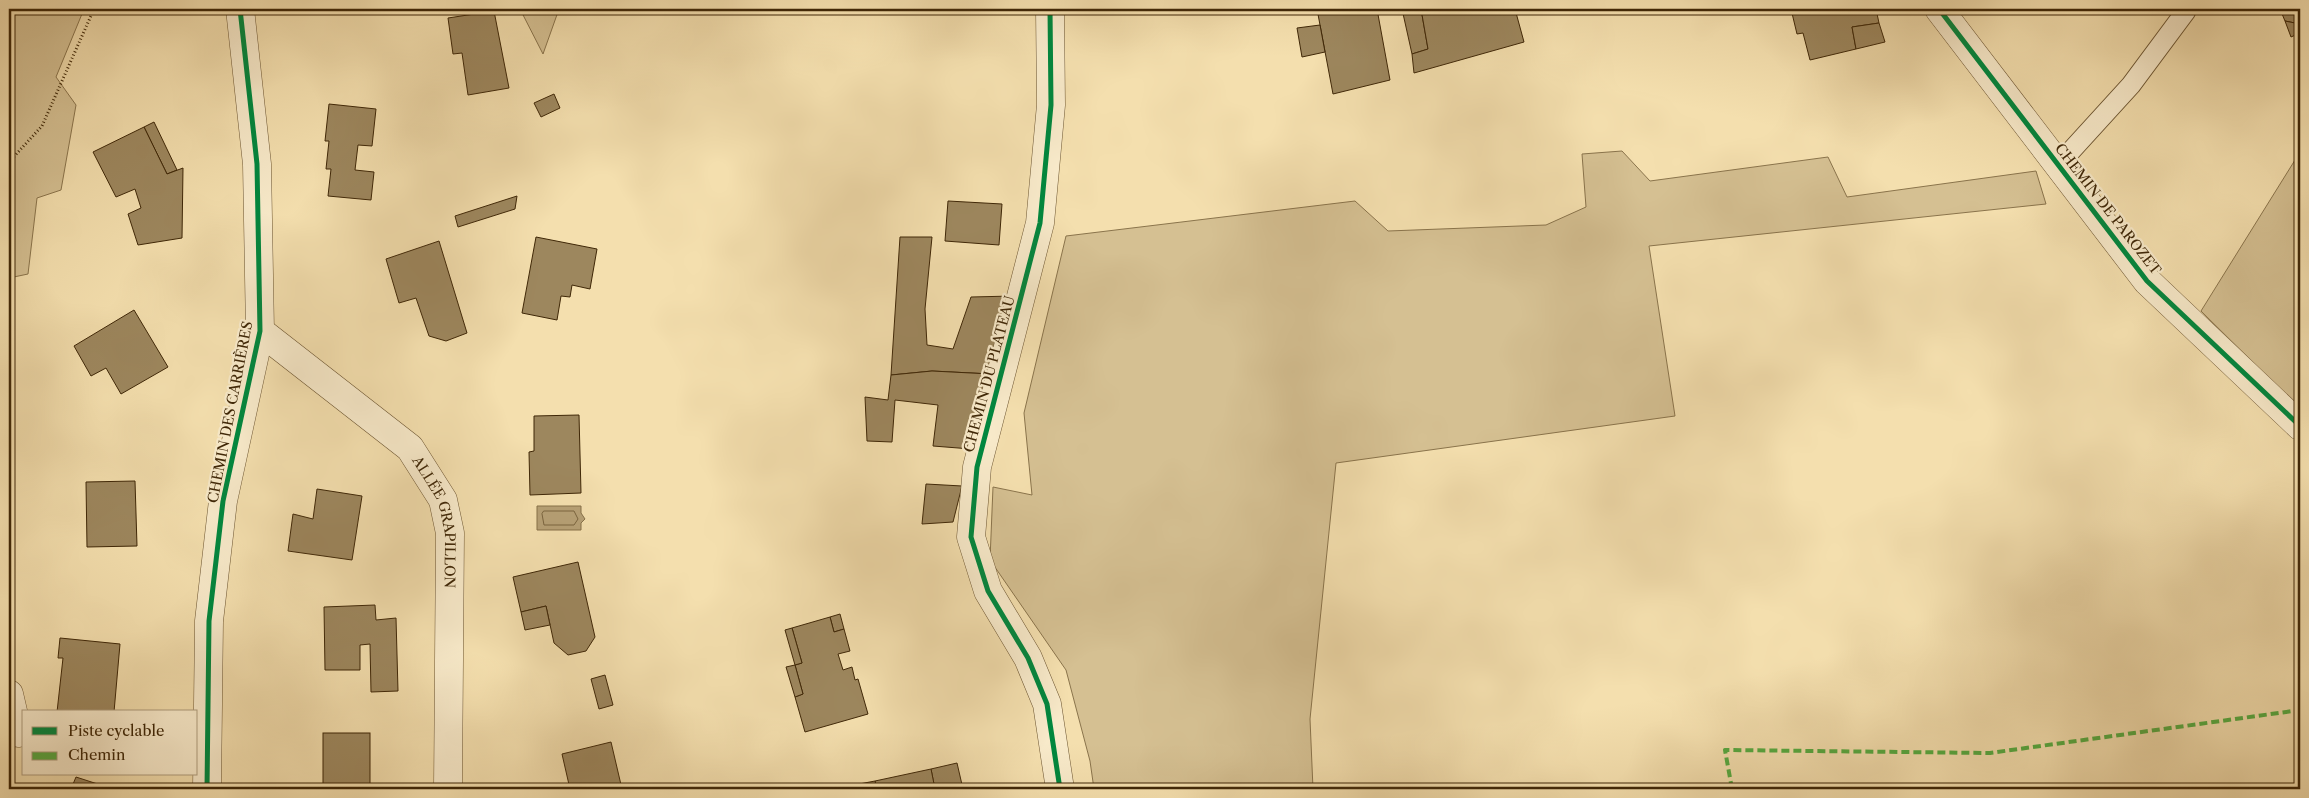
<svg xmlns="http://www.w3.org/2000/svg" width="2309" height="798" viewBox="0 0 2309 798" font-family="'Libre Caslon Text',serif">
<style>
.green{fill:#d5c092;stroke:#8a744c}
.water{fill:#b6a075;stroke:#867049}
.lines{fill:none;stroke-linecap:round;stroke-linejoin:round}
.shore{stroke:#7a643e;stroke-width:1}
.building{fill:#9d875e;stroke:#3f2707}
.service-casing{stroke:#6c5531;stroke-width:21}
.minor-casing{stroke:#6c5531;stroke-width:29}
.path{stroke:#3f2707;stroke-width:3;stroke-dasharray:1 2.5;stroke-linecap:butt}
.service{stroke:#f8eaca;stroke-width:19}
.minor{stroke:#f8eaca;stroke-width:28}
.quiet{stroke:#56aa41;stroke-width:4;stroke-dasharray:8 4;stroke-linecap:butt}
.cycleway-casing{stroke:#f8eaca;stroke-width:8}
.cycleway{stroke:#00873e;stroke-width:5}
.labels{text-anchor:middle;stroke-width:4.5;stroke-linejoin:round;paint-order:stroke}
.street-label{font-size:14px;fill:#3f2707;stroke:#f8eaca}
</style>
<rect width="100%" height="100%" fill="#f4dfae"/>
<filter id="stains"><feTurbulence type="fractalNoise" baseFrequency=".004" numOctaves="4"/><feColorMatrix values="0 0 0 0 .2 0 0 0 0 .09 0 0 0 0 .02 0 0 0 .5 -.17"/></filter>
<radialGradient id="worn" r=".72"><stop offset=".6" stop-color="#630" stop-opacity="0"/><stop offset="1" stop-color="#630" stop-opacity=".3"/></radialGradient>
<!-- green -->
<g class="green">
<polygon points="9,9 84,9 56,77 76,105 61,190 37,198 28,274 9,278"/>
<polygon points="521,9 559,9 543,54 520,9"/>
<polygon points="1622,151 1650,181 1828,157 1847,197 2036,171 2046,204 1649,246 1675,416 1336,463 1310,719 1313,789 1094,789 1090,761 1066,670 990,560 993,487 1032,495 1024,413 1066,236 1355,201 1388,231 1546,225 1586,207 1582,154"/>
<polygon points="2300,152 2300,409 2201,311"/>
</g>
<!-- water -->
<polygon class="water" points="537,506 581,506 581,513 585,519 581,523 581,530 537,530"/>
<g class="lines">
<!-- shore -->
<polygon class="shore" points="544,511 574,511 578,519 574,525 544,525 542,514"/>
</g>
<!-- building -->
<g class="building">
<polygon points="1317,9 1377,9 1390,80 1333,94"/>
<polygon points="1402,9 1421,9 1428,49 1412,54"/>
<polygon points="1421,9 1515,9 1524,42 1414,73 1412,54 1428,49"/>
<polygon points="1791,9 1876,9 1879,23 1852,27 1856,49 1810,60 1803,33 1797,34"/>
<polygon points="2280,9 2300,9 2300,24 2285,21"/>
<polygon points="494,11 509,88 468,95 462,53 453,54 448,18"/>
<polygon points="2285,21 2300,24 2300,33 2291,37"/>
<polygon points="1879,23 1885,42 1856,49 1852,27"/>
<polygon points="1320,25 1325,52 1302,57 1297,28"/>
<polygon points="554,94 560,108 541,117 534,103"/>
<polygon points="329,104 376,109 372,146 358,145 355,170 374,172 371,200 328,196 331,169 326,169 329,141 325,141"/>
<polygon points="154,122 177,170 167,174 144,127"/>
<polygon points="144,127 167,174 183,168 182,238 138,245 128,214 141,208 135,189 116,197 93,152"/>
<polygon points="517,196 515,209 458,227 455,216"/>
<polygon points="948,201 1002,204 999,245 945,241"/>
<polygon points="536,237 597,249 590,289 572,285 570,297 561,296 557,320 522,313"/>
<polygon points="900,237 932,237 925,309 927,345 953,349 971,297 1013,296 991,374 932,371 891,375"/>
<polygon points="439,241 467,333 446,341 429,336 416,298 399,303 386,259"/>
<polygon points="134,310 168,367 121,394 106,368 91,376 74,346"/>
<polygon points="932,371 991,374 971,449 933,446 938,405 895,400 892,442 867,441 865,397 888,400 891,375"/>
<polygon points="579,415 581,493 530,495 529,452 534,451 534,416"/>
<polygon points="135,481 137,546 87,547 86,482"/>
<polygon points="926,484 962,486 953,522 922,524"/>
<polygon points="317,489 362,496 352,560 288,551 293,514 313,519"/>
<polygon points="578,562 595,637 586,651 568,655 554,643 546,606 521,612 513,577"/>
<polygon points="375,605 376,620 396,618 398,691 371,692 370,644 360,645 360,670 325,670 324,607"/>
<polygon points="546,606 550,625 525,630 521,612"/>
<polygon points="840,614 844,629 834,632 830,617"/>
<polygon points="830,617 834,632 844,629 850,651 838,654 843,670 852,667 855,680 858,679 868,714 805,732 795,697 803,694 795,665 802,663 792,628"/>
<polygon points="792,628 802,663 795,665 785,630"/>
<polygon points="60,638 120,644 114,712 57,712 63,658 58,658"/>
<polygon points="795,665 803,694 795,697 786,667"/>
<polygon points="605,675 613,705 599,709 591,679"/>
<rect x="323" y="733" width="47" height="56"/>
<polygon points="611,742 622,789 570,789 562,754"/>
<polygon points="957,763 963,789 935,789 931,769"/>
<polygon points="931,769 935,789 877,789 875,781"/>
<polygon points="76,777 113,789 71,789"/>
<polygon points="875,781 877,789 855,789 854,785"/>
</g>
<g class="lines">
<!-- service casing -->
<g class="service-casing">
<polyline id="service" points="2059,164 2131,85 2186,11"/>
</g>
<!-- minor casing -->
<g class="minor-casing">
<g id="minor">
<polyline points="1050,9 1051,105 1040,223 977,467 971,537 988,591 1028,658 1047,704 1060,789"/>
<polyline points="1939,9 2147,281 2300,426"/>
<path id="s1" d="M260,331L410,448L443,500L450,533L448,789"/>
<polyline points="9,694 18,733"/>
<polyline points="207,789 209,621 223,501 260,331 257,164 240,9"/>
</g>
</g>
<!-- path -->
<polyline class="path" points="9,162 42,126 94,9"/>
<!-- service -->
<use href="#service" class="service"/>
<!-- minor -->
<use href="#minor" class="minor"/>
<!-- quiet -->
<polyline class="quiet" points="1732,789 1725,750 1990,753 2300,710"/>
<!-- cycleway casing -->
<g class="cycleway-casing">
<g id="cycleway">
<polyline points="1050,9 1051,105 1040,223 977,467 971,537 988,591 1028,658 1047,704 1060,789"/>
<polyline points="1939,9 2147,281 2300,426"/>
<polyline points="207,789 209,621 223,501 260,331 257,164 240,9"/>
</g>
</g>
<!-- cycleway -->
<use href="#cycleway" class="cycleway"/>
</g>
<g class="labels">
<!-- street labels -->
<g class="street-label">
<text transform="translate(2108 209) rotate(52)" y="5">CHEMIN DE PAROZET</text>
<text transform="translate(989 374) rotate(-75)" y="5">CHEMIN DU PLATEAU</text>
<text transform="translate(230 412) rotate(-79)" y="5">CHEMIN DES CARRIÈRES</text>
<text dy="5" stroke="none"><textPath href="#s1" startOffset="271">ALLÉE GRAPILLON</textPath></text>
</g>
</g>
<!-- margin -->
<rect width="2309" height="798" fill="none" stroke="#f4dfae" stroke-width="30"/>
<rect x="10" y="10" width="2289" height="778" fill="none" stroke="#3f2707" stroke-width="2.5"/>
<rect x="15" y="15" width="2279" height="768" fill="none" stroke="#3f2707"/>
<!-- legend -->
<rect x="22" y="710" width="175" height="65" fill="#f8eaca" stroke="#ae9c7c"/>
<rect x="32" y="727" width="25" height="8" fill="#00873e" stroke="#ae9c7c"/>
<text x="68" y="736" font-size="15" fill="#3f2707">Piste cyclable</text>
<rect x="32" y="752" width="25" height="8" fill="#56aa41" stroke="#ae9c7c"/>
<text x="68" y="760" font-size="15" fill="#3f2707">Chemin</text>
<rect width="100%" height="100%" filter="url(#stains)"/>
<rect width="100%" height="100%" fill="url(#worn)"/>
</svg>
